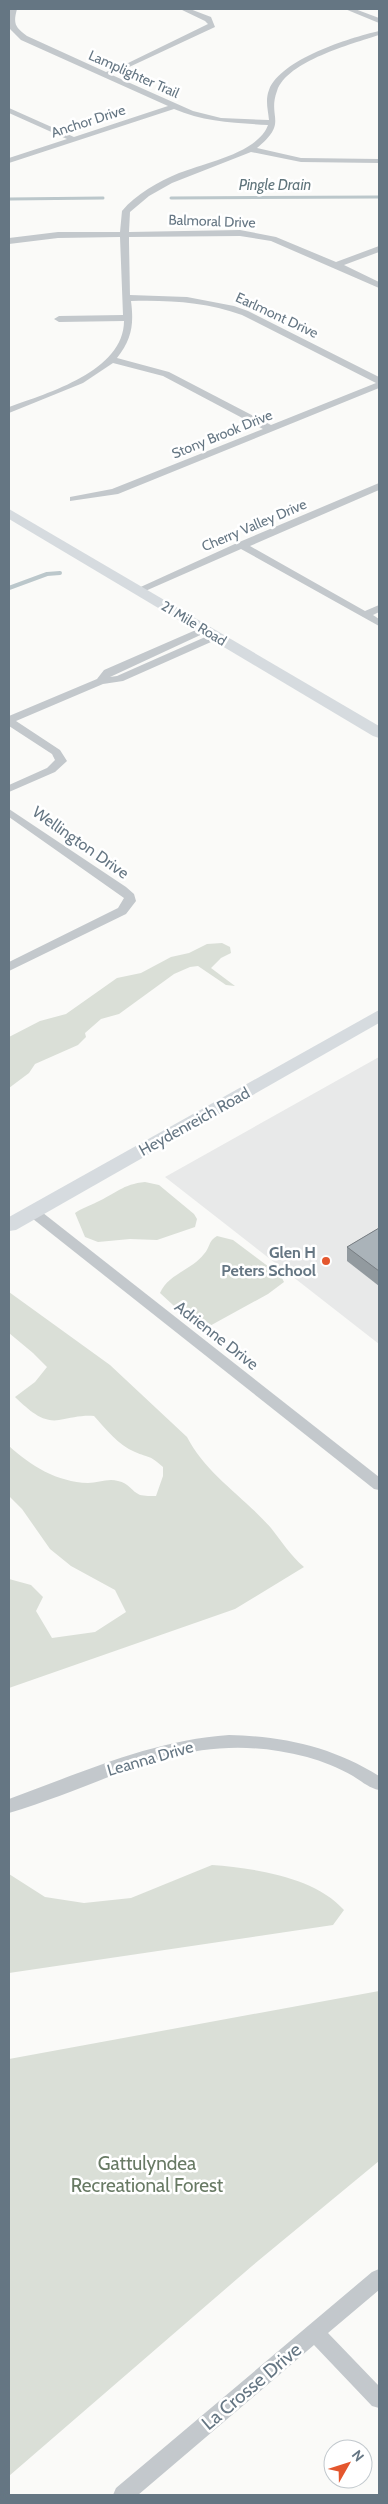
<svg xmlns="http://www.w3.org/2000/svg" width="388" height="2504" viewBox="0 0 388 2504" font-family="Cabin,sans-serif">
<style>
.built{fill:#e8e9e9}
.green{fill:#dadfd7}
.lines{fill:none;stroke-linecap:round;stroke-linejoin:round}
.stream-far1{stroke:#bbc7cb;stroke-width:3}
.stream{stroke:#bbc7cb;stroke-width:4}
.street{fill:#c3c8cc;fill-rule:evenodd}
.secondary{fill:#d6dbdf;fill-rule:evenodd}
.wall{fill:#929a9f}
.building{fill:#aab3b9;stroke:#777d82}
.poi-dot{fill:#e4572e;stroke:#fff;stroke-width:2}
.labels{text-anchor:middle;stroke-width:5;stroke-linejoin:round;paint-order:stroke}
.far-street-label{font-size:14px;fill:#657683;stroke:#fff}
.far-water-label{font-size:15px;font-style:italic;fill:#60757c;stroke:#fff}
.street-label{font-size:16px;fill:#657683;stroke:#fff}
.poi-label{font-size:16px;font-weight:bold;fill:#657683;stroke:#fff;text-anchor:end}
.near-park-label{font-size:19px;fill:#687a64;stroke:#fff}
.near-street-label{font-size:19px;fill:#657683;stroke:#fff}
</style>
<rect width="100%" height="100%" fill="#fafaf8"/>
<!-- built -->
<polygon class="built" points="379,1057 379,1344 165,1177"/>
<!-- green -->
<g class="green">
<polygon points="222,943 230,947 231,953 221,958 211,968 235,986 226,985 198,966 190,967 174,974 119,1014 101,1019 85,1033 86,1037 78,1045 35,1064 29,1073 9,1088 9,1037 40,1021 66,1014 117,978 141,973 171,957 189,953 207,944"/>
<path d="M145,1182L159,1185L194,1214L197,1219L195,1227L157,1240L130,1239L98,1242L85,1237L75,1213C82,1208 89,1206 97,1202C115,1194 123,1184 145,1182Z"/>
<path d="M217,1236L233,1240L281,1276L284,1282L268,1294L206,1328L186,1317L160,1293C168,1274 192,1270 204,1254C210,1248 208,1241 217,1236Z"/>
<path d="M9,1292L110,1365L187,1437C206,1474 244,1497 271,1528C282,1542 290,1555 304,1567L235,1609L9,1688V1579L31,1585L43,1597L36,1611L52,1638L95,1632L126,1612L115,1590L71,1566L50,1549L22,1509L9,1496V1446C31,1466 57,1482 88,1483C98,1483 108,1478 118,1481C129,1483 131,1491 140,1495C144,1496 152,1496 156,1496L163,1476V1467C150,1455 149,1458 135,1452C118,1445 106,1429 94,1416C81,1415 72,1418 59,1420C41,1423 27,1408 15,1397L35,1382L47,1367L33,1353L9,1333Z"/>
<path d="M212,1865C254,1868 315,1877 344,1910L333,1925L9,1973V1874L45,1897L84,1903L131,1898Z"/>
<polygon points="379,1991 379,2161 252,2266 9,2476 9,2059"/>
</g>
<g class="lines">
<!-- stream-far1 -->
<g class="stream-far1">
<polyline points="171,198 379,197"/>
<polyline points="9,199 103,198"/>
</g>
<!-- stream -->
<polyline class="stream" points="9,588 47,574 60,573"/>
<!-- street -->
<g class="street">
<path d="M9,9H17C13,24 15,27 27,36L106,72L124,65L208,24L205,21L180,9H190L211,17L215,27L112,75L193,111L221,118L269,120C268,110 265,100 269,90C281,59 349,38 379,31V35C352,44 287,61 277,91C267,118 289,122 257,148L301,158L379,159V163L301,162L251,152L172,183L149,196L130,212L129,232L240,230L276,237L336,262L379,246V252L344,265L379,282V288L271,241L240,236L129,237V242L130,295L187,297L234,306L248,311L379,377V388L118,494L70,501V497L112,489L263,429L163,376L113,363L83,383L9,413V407C48,393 124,371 124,321L59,322L54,319L59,316L123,315L120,237L58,238L9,244V238L58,232H120L122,211C136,194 158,182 179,173C204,163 258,153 268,125C236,123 204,122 174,109L9,163V158L67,139L9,113V108L74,137L168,106L21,40L9,28ZM131,301C169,300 206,302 242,315L376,383L271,425L169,372L117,358C132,339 134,324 131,301Z"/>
<polygon points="345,9 355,9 379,18 379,23"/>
<polygon points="379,483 379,490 250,546 365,611 379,605 379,612 373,615 379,619 379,626 241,549 143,592 139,593 134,590 237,543"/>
<polygon points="205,626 209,627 209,631 110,677 117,676 212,634 220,634 220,638 123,681 103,684 16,721 60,750 67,761 55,772 9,792 9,785 47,768 55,760 52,754 9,726 9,716 97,679 104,670"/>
<polygon points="9,809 126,887 134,894 136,901 126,914 9,971 9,962 118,908 124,898 9,817"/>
<polygon points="33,1208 38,1209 379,1477 379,1490 374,1489 28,1215 26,1212 28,1209"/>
<path d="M229,1735C283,1736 333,1747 379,1776V1790C369,1788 361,1781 353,1776C339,1768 322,1761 307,1757C187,1726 117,1781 9,1813V1799C81,1773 152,1740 229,1735Z"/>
<polygon points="379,2269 379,2290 328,2333 379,2386 379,2408 372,2406 314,2345 138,2495 113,2495 116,2488 372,2272"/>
</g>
<!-- secondary -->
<g class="secondary">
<polygon points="9,509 379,726 379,738 373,736 9,519"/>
<polygon points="379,1010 379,1023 16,1230 9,1231 9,1217"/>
</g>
</g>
<!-- wall -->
<polygon class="wall" points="379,1228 379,1286 347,1261 347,1247"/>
<!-- building -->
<polygon class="building" points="379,1228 379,1271 347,1247"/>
<!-- markers -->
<circle class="poi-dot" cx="326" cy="1261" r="5"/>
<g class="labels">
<!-- far-street labels -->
<g class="far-street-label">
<text transform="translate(134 74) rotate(24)" y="5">Lamplighter Trail</text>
<text transform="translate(88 121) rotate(-18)" y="5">Anchor Drive</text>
<text transform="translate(212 221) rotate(2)" y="5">Balmoral Drive</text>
<text transform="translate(277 315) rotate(25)" y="5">Earlmont Drive</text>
<text transform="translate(222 434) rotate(-22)" y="5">Stony Brook Drive</text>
<text transform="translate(254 525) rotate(-23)" y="5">Cherry Valley Drive</text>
<text transform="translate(194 623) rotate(31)" y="5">21 Mile Road</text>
</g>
<!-- far-water labels -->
<g class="far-water-label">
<text x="275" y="190">Pingle Drain</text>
</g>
<!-- street labels -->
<g class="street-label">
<text transform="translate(81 842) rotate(35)" y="6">Wellington Drive</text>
<text transform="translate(194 1121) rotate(-29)" y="6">Heydenreich Road</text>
<text transform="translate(217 1335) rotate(38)" y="6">Adrienne Drive</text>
<text transform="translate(150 1758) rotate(-16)" y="6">Leanna Drive</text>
</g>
<!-- poi labels -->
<g class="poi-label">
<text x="316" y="1258">Glen H<tspan x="316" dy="18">Peters School</tspan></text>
</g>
<!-- near-park labels -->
<g class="near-park-label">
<text x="147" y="2170">Gattulyndea<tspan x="147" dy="22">Recreational Forest</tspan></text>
</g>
<!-- near-street labels -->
<g class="near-street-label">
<text transform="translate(251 2386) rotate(-40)" y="7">La Crosse Drive</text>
</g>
</g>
<!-- border -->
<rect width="388" height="2504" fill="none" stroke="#657683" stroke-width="20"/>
<!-- north arrow -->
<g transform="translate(348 2464) rotate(51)"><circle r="24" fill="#ffffff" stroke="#c1c8cd"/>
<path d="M0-4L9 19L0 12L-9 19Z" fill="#e4572e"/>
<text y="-8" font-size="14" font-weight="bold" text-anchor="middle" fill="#657683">N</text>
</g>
</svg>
